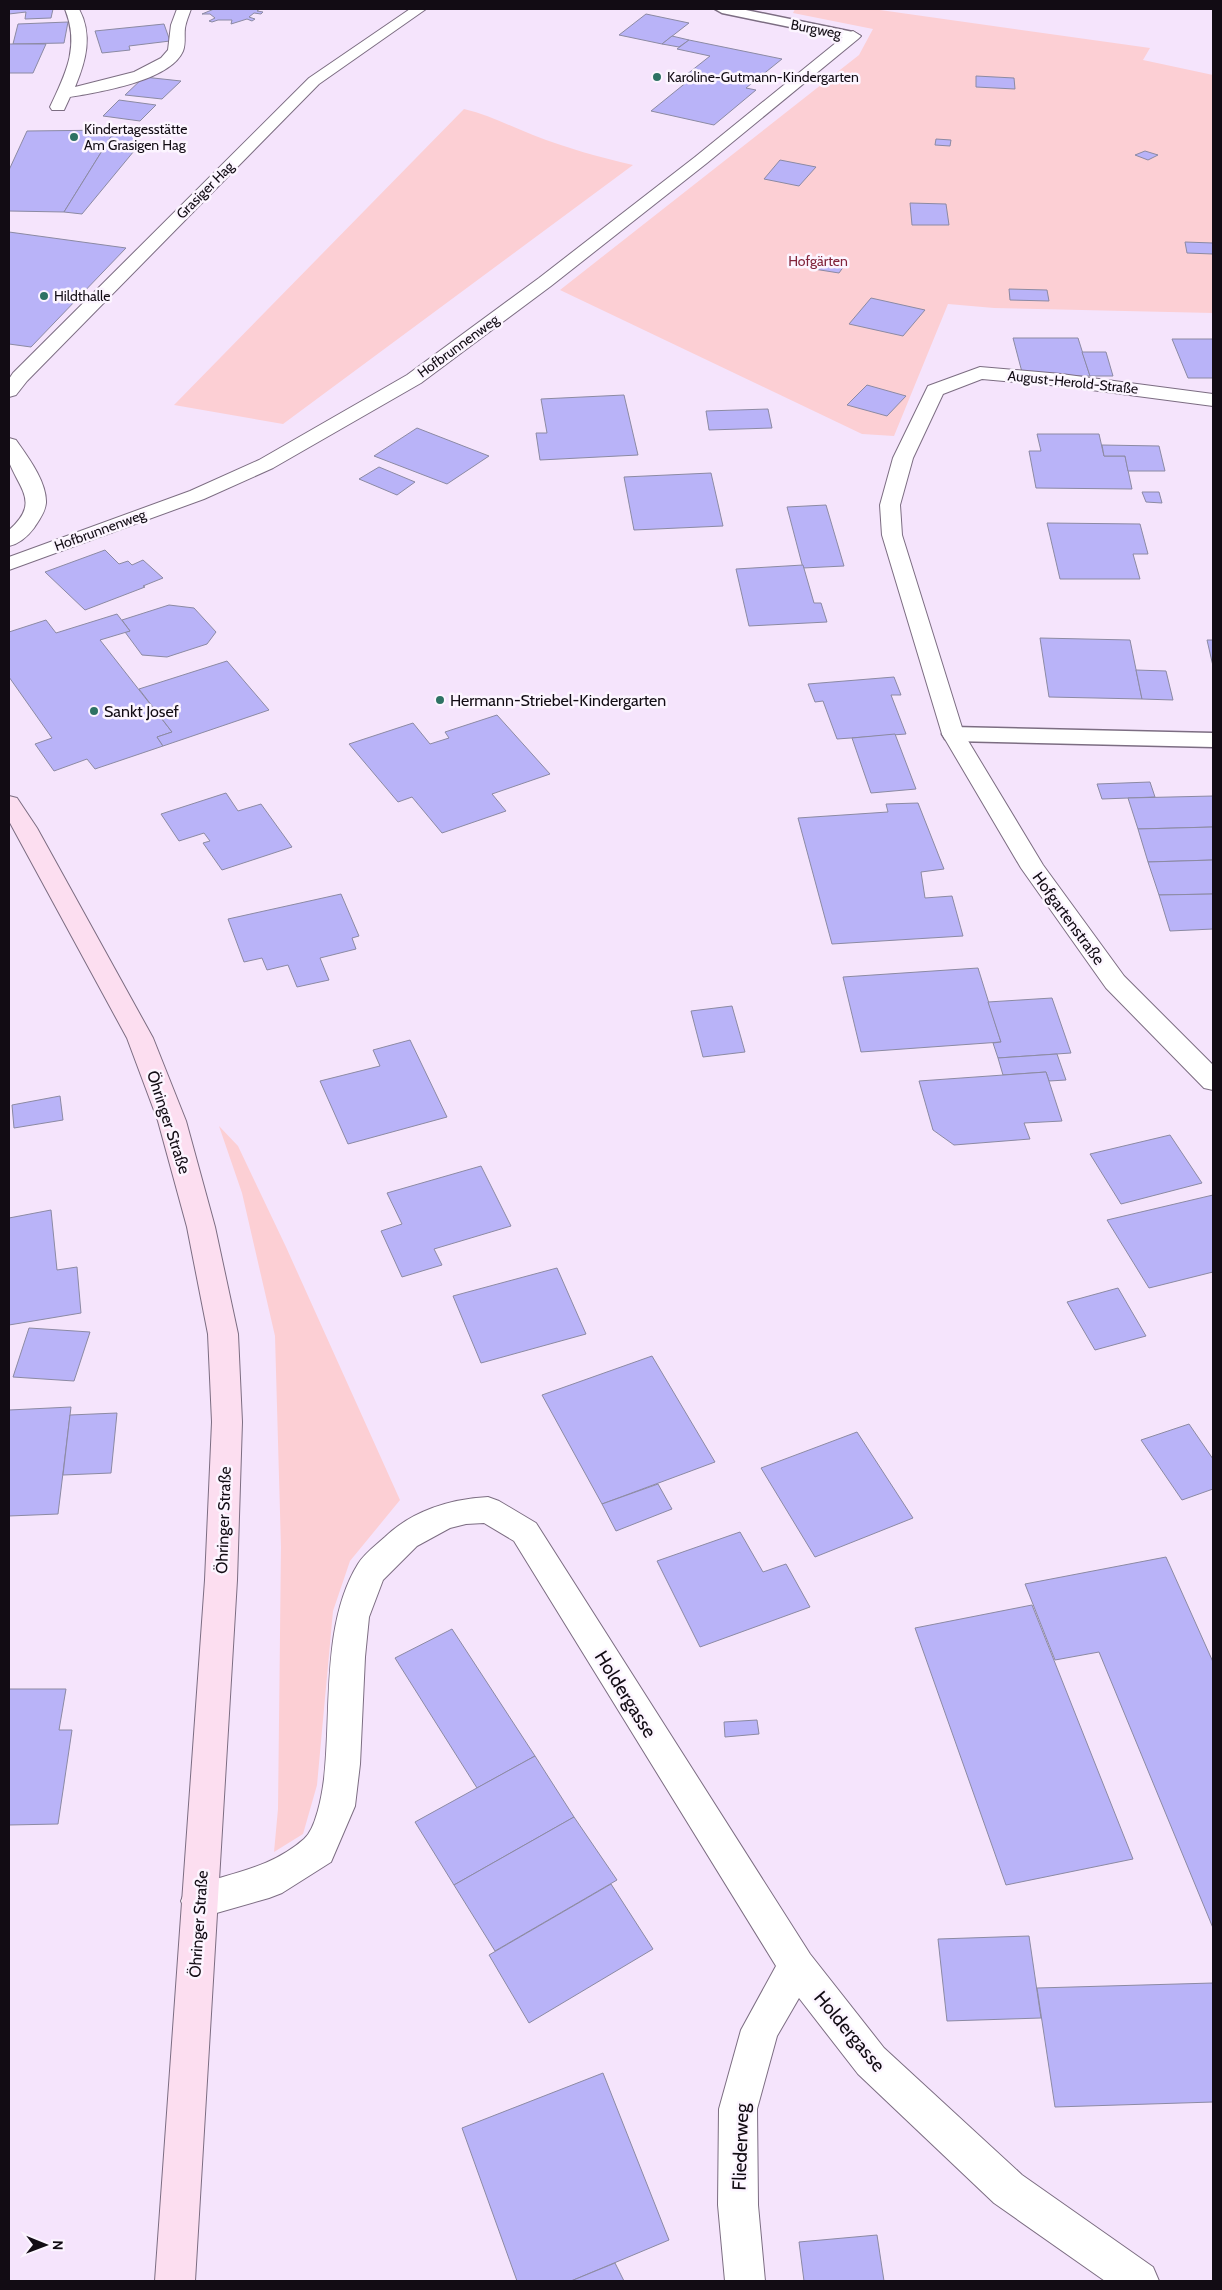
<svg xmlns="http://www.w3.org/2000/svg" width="1222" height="2290" viewBox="0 0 1222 2290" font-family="Cabin,sans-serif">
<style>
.green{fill:#fccfd4}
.building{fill:#b9b3f8;stroke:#8c8aa3}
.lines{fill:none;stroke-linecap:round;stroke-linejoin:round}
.lane-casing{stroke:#7c6d82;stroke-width:3}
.street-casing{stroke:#7c6d82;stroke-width:2}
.secondary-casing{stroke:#7c6d82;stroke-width:2}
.lane{fill:#fff;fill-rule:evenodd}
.street{fill:#fff;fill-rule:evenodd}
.secondary{fill:#fcdef0;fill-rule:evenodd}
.poi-dot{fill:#2e7264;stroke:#fcf5ff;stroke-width:2}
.labels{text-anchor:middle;stroke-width:5;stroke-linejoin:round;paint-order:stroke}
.far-street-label{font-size:14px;fill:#120c14;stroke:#fcf5ff}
.far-poi-label{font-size:14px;fill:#120c14;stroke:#fcf5ff;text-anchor:start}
.far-park-label{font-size:14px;fill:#81243a;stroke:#fcf5ff}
.poi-label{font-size:16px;fill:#120c14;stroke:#fcf5ff;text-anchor:start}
.street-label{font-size:16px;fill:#120c14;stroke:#fcf5ff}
.near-street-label{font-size:19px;fill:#120c14;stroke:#fcf5ff}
</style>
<rect width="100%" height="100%" fill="#f5e4fc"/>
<!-- green -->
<g class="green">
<polygon points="795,9 873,9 1150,48 1143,60 1213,75 1213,313 994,308 948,304 894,436 862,434 560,290 859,55 873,29 793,13"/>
<path d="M464,109C489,115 510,126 533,135C566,148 599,157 633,165L283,424L174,405Z"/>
<polygon points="219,1126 238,1146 286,1247 400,1500 350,1561 333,1611 317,1785 303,1834 274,1852 278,1809 281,1547 275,1336 242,1193"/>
</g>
<!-- building -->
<g class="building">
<polygon points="9,9 53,9 51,18 25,19 26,12 9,14"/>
<polygon points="214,9 260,9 257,11 263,12 261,14 254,13 249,17 255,19 252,21 247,19 231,24 232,20 218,20 212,22 209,21 215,18 210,14 202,14"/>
<polygon points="646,14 689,23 662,44 619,35"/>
<polygon points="68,22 64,43 13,44 18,24"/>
<polygon points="164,24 170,41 129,46 130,50 102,53 95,31"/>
<polygon points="672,36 689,40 679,47 662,44"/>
<polygon points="689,40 782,59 746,88 756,90 714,125 651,111 693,77 686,75 710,56 677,49"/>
<polygon points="9,44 46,44 33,73 9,73"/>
<polygon points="976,76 1014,78 1015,89 976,87"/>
<polygon points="144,77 181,81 162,99 125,95"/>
<polygon points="119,100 156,105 140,121 103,116"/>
<polygon points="115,130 64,212 9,211 9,170 27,131"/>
<polygon points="115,130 142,132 127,151 134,151 82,214 64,212"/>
<polygon points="936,139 951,140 950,146 935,145"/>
<polygon points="1145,151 1158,155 1148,160 1135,155"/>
<polygon points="780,160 816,167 799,186 764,179"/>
<polygon points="910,203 946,204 949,225 912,225"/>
<polygon points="9,232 126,248 31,347 9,344"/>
<polygon points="1185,242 1213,243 1213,254 1187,253"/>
<polygon points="819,262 844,266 839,273 814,269"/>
<polygon points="1009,289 1047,290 1049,301 1010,300"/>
<polygon points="871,298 925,310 903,336 849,324"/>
<polygon points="1013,338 1078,338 1090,376 1023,376"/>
<polygon points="1172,339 1213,339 1213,378 1188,378"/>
<polygon points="1082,352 1106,352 1113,376 1090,376"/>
<polygon points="867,385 906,396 887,416 847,405"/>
<polygon points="624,395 638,455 540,460 536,433 547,433 541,399"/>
<polygon points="768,409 772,428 709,430 706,411"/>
<polygon points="417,428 489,456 447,484 374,456"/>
<polygon points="1037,434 1099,434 1104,456 1125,456 1132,489 1036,488 1029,451 1041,451"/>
<polygon points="1102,445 1159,446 1165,471 1128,471 1125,456 1104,456"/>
<polygon points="379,467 415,482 397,495 359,479"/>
<polygon points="711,473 723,526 634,530 624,477"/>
<polygon points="1142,492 1159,492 1162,503 1146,502"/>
<polygon points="826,505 844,566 803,568 787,507"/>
<polygon points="1047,523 1140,524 1148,554 1133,554 1140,579 1060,579"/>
<polygon points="105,550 119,564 128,561 132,565 143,560 163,578 143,586 145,587 85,610 45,572"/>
<polygon points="803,565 814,603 821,603 827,622 749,626 736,569"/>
<polygon points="169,605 194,608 216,632 207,644 167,657 142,655 125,632 130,631 122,620"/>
<polygon points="117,614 130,631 100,640 172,732 157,737 163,746 95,769 87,759 54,771 35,744 52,738 9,677 9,632 46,620 56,633"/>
<polygon points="1040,638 1130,640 1142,699 1049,697"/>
<polygon points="1207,640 1213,640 1213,666"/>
<polygon points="227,661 269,710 163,746 157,737 172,732 139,689"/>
<polygon points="1136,670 1166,671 1173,700 1142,699"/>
<polygon points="894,677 901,695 891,695 906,734 837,739 823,701 815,702 808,684"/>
<polygon points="497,715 550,774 492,794 506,811 442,833 412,797 398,802 349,744 413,723 430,744 449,738 445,732"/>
<polygon points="895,734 916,789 871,793 852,738"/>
<polygon points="1150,782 1155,797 1102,799 1097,784"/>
<polygon points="226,793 238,811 261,804 292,847 222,870 203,843 210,841 204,833 179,841 161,814"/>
<polygon points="1213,796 1213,827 1138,829 1128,798"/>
<polygon points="918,803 944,869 921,872 925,898 952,896 963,936 832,944 798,818 888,812 886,804"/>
<polygon points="1213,827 1213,860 1148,862 1138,829"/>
<polygon points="1213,860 1213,894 1159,895 1148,862"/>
<polygon points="341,894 359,936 352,938 356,949 320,958 329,980 297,987 288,965 267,970 262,958 244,962 228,919"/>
<polygon points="1213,894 1213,929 1170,931 1159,895"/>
<polygon points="978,968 1001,1042 861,1052 843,977"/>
<polygon points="1052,998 1071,1053 998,1058 993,1043 1001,1042 988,1002"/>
<polygon points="732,1006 745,1052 703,1057 691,1011"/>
<polygon points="410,1040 447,1117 348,1144 320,1081 380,1066 373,1050"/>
<polygon points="1057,1054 1066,1080 1049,1081 1046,1072 1003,1075 998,1058"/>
<polygon points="1046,1072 1062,1121 1024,1123 1030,1139 954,1145 933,1130 919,1081"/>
<polygon points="60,1096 63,1120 14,1128 12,1105"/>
<polygon points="1170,1135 1202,1183 1121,1204 1090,1154"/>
<polygon points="481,1166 511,1226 434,1249 442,1265 402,1277 381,1231 402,1224 387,1193"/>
<polygon points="1213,1195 1213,1272 1149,1288 1107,1220"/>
<polygon points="51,1210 57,1270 77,1267 81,1313 9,1325 9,1218"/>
<polygon points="557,1268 586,1334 481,1363 453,1296"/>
<polygon points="1118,1288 1146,1336 1095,1350 1067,1302"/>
<polygon points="29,1328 90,1332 74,1381 13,1377"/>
<polygon points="652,1356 715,1462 602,1504 542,1395"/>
<polygon points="71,1407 58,1514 9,1516 9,1410"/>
<polygon points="117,1413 111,1473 63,1475 70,1415"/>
<polygon points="1189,1424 1213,1459 1213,1489 1182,1500 1141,1440"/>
<polygon points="857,1432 913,1518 815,1557 761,1468"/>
<polygon points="658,1484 672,1509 616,1531 602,1504"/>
<polygon points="740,1532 763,1572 786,1564 810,1607 700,1647 657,1561"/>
<polygon points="1166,1557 1213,1662 1213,1928 1099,1652 1055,1660 1025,1584"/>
<polygon points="1032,1605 1133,1859 1006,1885 915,1628"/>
<polygon points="452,1629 535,1756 477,1788 395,1658"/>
<polygon points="9,1689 66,1689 59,1730 72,1730 58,1824 9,1825"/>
<polygon points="757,1720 759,1734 725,1737 724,1722"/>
<polygon points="535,1756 574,1817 454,1885 415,1822"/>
<polygon points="574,1817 617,1880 495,1951 454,1885"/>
<polygon points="611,1884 653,1949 529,2023 489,1955"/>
<polygon points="1029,1936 1041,2018 947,2021 938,1939"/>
<polygon points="1213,1983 1213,2102 1055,2107 1037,1988"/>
<polygon points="603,2073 669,2240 571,2281 517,2281 462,2128"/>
<polygon points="877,2235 884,2281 804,2281 799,2242"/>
<polygon points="615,2263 624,2281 571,2281"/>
</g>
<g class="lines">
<!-- lane casing -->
<g class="lane-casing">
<g id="lane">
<polygon points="715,9 741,9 853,32 860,36 853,40 722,13"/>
<polygon points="953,727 1213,733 1213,747 953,741 945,739 942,734 945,729"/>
</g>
</g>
<!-- street casing -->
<g class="street-casing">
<g id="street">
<path d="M65,9H79C93,35 86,61 75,87L134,72L161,58L168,50L171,25L177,9H191C189,15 186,21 185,28C184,35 186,43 183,51C170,81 99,92 70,97L64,110H52L50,107C66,73 80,46 65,9Z"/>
<polygon points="410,9 426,9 319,84 27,381 16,395 9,397 9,379 13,373 309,78"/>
<polygon points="853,31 861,36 858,39 707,163 551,286 421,383 273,468 204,499 9,570 9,557 190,491 259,460 407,375 539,278 695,157 848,33"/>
<polygon points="980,367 1061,374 1213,394 1213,406 1061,386 982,379 943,394 913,458 900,505 902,535 964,734 1043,865 1124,976 1213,1065 1213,1090 1204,1088 1106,988 1021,868 942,734 882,535 880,505 893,458 928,386"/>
<path d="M9,438L16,440C28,457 47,482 46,503C45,513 39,520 34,528C28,536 19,544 9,546V530C40,503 20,490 9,462C7,456 9,445 9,438Z"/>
<path d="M488,1497L499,1501L536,1523L810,1954L884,2048L1022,2175L1153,2267L1159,2281H1105L994,2203L858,2074L799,1998L777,2036L757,2109L758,2205L765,2281H725L718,2205L719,2109L741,2030L776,1966L514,1541L484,1523L466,1524L450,1528L417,1546L383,1580L369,1617L365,1657L360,1764L355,1806L331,1862L282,1893L269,1898L199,1918L186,1913L181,1901L186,1889C227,1873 269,1870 304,1839C316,1829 322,1795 324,1779C332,1711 321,1624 358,1564C364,1554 376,1545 385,1537C412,1511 450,1499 488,1497Z"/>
</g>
</g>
<!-- secondary casing -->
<g class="secondary-casing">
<polygon id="secondary" points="9,796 17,798 37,828 153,1038 186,1121 215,1227 238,1334 242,1422 237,1580 195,2281 155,2281 205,1580 212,1422 208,1334 187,1227 158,1121 127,1038 9,821"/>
</g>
<!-- lane -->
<use href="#lane" class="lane"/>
<!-- street -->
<use href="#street" class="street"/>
<!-- secondary -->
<use href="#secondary" class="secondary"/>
</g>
<!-- markers -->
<g class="poi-dot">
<circle cx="657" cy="77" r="5"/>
<circle cx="74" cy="137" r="5"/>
<circle cx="44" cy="296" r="5"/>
<circle cx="440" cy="700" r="5"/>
<circle cx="94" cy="711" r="5"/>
</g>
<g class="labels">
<!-- far-street labels -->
<g class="far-street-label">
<text transform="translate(816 29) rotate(11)" y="5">Burgweg</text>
<text transform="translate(205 190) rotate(-45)" y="5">Grasiger Hag</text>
<text transform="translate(458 346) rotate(-36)" y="5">Hofbrunnenweg</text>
<text transform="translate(1073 382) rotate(6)" y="5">August-Herold-Straße</text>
<text transform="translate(100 530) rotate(-20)" y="5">Hofbrunnenweg</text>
</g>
<!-- far-poi labels -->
<g class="far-poi-label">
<text x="667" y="82">Karoline-Gutmann-Kindergarten</text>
<text x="84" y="134">Kindertagesstätte<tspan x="84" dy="16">Am Grasigen Hag</tspan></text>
<text x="54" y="301">Hildthalle</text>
</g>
<!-- far-park labels -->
<g class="far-park-label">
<text x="818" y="266">Hofgärten</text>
</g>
<!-- poi labels -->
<g class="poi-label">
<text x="450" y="706">Hermann-Striebel-Kindergarten</text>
<text x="104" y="717">Sankt Josef</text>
</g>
<!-- street labels -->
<g class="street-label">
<text transform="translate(1069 918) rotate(54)" y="6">Hofgartenstraße</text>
<text transform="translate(169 1122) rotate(72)" y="6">Öhringer Straße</text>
<text transform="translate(223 1520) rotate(-88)" y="6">Öhringer Straße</text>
<text transform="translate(198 1924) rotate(-86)" y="6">Öhringer Straße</text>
</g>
<!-- near-street labels -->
<g class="near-street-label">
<text transform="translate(626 1694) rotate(58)" y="7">Holdergasse</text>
<text transform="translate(850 2031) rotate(50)" y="7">Holdergasse</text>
<text transform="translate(740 2147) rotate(-88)" y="7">Fliederweg</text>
</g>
</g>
<!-- border -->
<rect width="1222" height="2290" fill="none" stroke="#120c14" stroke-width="20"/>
<!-- north arrow -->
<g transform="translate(45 2245) rotate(91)" stroke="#fcf5ff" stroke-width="4" paint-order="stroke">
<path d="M0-4L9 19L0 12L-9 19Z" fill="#120c14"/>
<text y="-8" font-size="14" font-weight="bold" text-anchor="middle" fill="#120c14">N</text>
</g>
</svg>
